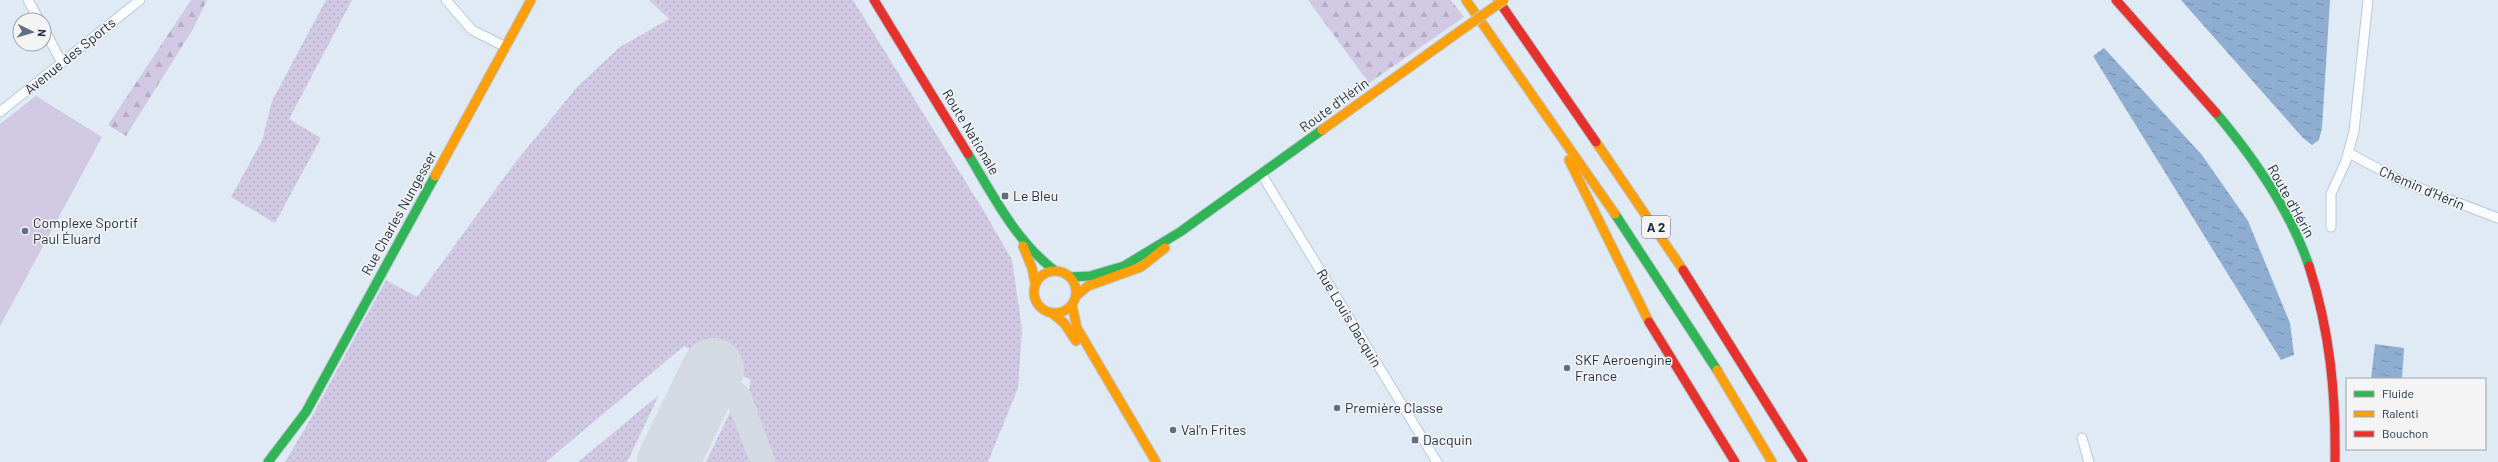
<svg xmlns="http://www.w3.org/2000/svg" width="2498" height="462" viewBox="0 0 2498 462" font-family="Barlow,sans-serif">
<style>
.grass{fill:url(#grass-dots)}
.forest{fill:url(#forest-firs)}
.garden{fill:#d1c8e3}
.water{fill:url(#water-ripples)}
.lines{fill:none;stroke-linecap:round;stroke-linejoin:round}
.taxiway{stroke:#d3dae1;stroke-width:25}
.runway{stroke:#d3dae1;stroke-width:62}
.street-casing{stroke:#bbc9d8;stroke-width:11}
.fast-casing{stroke:#bbc9d8;stroke-width:11}
.slow-casing{stroke:#bbc9d8;stroke-width:11}
.jam-casing{stroke:#bbc9d8;stroke-width:11}
.street{stroke:#fafcfe;stroke-width:9}
.fast{stroke:#30b455;stroke-width:9}
.slow{stroke:#ff9f0a;stroke-width:9}
.jam{stroke:#e5322d;stroke-width:9}
.slow-bridge-casing{stroke:#bbc9d8;stroke-width:11;stroke-linecap:butt}
.slow-bridge{stroke:#ff9f0a;stroke-width:9}
.poi-dot{fill:#616f80;stroke:#f4f4f4;stroke-width:1.5}
.labels{text-anchor:middle;stroke-width:3;stroke-linejoin:round;paint-order:stroke}
.shield{fill:#f4f4f4;stroke:#5d6977;stroke-width:1}
.shield-label{font-size:13px;font-weight:bold;fill:#1c2d41}
.street-label{font-size:14px;fill:#1c2d41;stroke:#f4f4f4}
.poi-label{font-size:14px;fill:#1c2d41;stroke:#f4f4f4;text-anchor:start}
</style>
<defs>
<pattern id="grass-dots" width="8" height="8" patternUnits="userSpaceOnUse"><rect width="8" height="8" fill="#d1c8e3"/><path d="M2 2h.1M6 6h.1" fill="none" stroke="#b3acc4" stroke-width="1.8" stroke-linecap="round"/></pattern>
<pattern id="forest-firs" width="22" height="20" patternUnits="userSpaceOnUse"><rect width="22" height="20" fill="#d1c8e3"/><path d="M5 1l3.5 6h-7zM16 11l3.5 6h-7z" fill="#b3acc4"/></pattern>
<pattern id="water-ripples" width="26" height="14" patternUnits="userSpaceOnUse"><rect width="26" height="14" fill="#8eadd0"/><path d="M2 4q2-2 4 0t4 0M15 11q2-2 4 0t4 0" fill="none" stroke="#738daa"/></pattern>
</defs>
<rect width="100%" height="100%" fill="#e0eaf5"/>
<!-- grass -->
<g class="grass">
<polygon points="326,0 352,0 289,119 321,138 275,223 231,197 262,141 272,101"/>
<polygon points="649,0 853,0 985,213 1012,260 1022,329 1018,388 988,462 775,462 749,389 751,380 684,346 546,462 285,462 310,420 386,280 417,297 514,164 578,86 620,47 669,19"/>
<polygon points="659,395 627,462 578,462"/>
<polygon points="734,404 757,462 706,462"/>
</g>
<!-- forest -->
<g class="forest">
<polygon points="191,0 207,0 193,29 126,136 108,125"/>
<polygon points="1308,0 1451,0 1464,17 1369,83"/>
</g>
<!-- garden -->
<polygon class="garden" points="36,96 102,137 0,326 0,124"/>
<!-- water -->
<g class="water">
<polygon points="2181,0 2330,0 2322,128 2319,140 2312,145 2303,138"/>
<polygon points="2104,48 2202,155 2248,221 2290,323 2294,355 2281,360 2093,56"/>
<polygon points="2375,344 2404,348 2402,379 2371,379"/>
</g>
<g class="lines">
<!-- taxiway -->
<path class="taxiway" d="M696,405C708,391 720,381 737,395L763,462"/>
<!-- runway -->
<polyline class="runway" points="668,462 713,369"/>
<!-- street casing -->
<g class="street-casing">
<g id="street">
<polyline points="28,0 39,20"/>
<polyline points="446,0 472,30 506,47"/>
<polyline points="44,29 62,63"/>
<polyline points="0,112 140,0"/>
<polyline points="2349,153 2401,181 2498,218"/>
<polyline points="1262,175 1437,462"/>
<polyline points="2331,227 2331,194 2346,161 2354,131 2368,0"/>
<polyline points="2082,438 2089,462"/>
</g>
</g>
<!-- fast casing -->
<g class="fast-casing">
<g id="fast">
<path d="M2216,113C2254,158 2290,210 2309,266"/>
<path d="M968,154C993,195 1015,240 1054,270"/>
<polyline points="1615,214 1717,370"/>
<polyline points="1071,277 1090,276 1124,266 1180,232 1322,130"/>
<polyline points="268,462 306,412 435,176"/>
</g>
</g>
<!-- slow casing -->
<g class="slow-casing">
<g id="slow">
<polyline points="1466,0 1615,214"/>
<polyline points="1322,130 1453,36"/>
<polyline points="1596,142 1683,270"/>
<polyline points="1569,160 1649,322"/>
<polyline points="435,176 531,0"/>
<polyline points="1023,246 1032,268 1035,283"/>
<circle cx="1055" cy="292" r="21"/>
<polyline points="1076,296 1088,286 1141,267 1165,248"/>
<polyline points="1072,305 1077,328 1156,462"/>
<polyline points="1052,313 1064,323 1076,341"/>
<polyline points="1717,370 1772,462"/>
</g>
</g>
<!-- jam casing -->
<g class="jam-casing">
<g id="jam">
<polyline points="874,0 968,154"/>
<polyline points="1498,0 1596,142"/>
<polyline points="2116,0 2216,113"/>
<path d="M2309,266C2330,331 2336,394 2335,462"/>
<polyline points="1683,270 1803,462"/>
<polyline points="1649,322 1735,462"/>
</g>
</g>
<!-- street -->
<use href="#street" class="street"/>
<!-- fast -->
<use href="#fast" class="fast"/>
<!-- slow -->
<use href="#slow" class="slow"/>
<!-- jam -->
<use href="#jam" class="jam"/>
<!-- slow-bridge casing -->
<g class="slow-bridge-casing">
<polyline id="slow-bridge" points="1453,36 1504,0"/>
</g>
<!-- slow-bridge -->
<use href="#slow-bridge" class="slow-bridge"/>
</g>
<!-- markers -->
<g class="poi-dot">
<rect x="1001" y="192" width="8" height="8" rx="2"/>
<circle cx="25" cy="231" r="4"/>
<circle cx="1567" cy="368" r="4"/>
<circle cx="1337" cy="408" r="4"/>
<circle cx="1173" cy="430" r="4"/>
<rect x="1411" y="436" width="8" height="8" rx="2"/>
</g>
<g class="labels">
<!-- shield labels -->
<rect class="shield" x="1642" y="216" width="28" height="22" rx="3"/>
<g class="shield-label">
<text x="1656" y="232">A 2</text>
</g>
<!-- street labels -->
<g class="street-label">
<text transform="translate(70 56) rotate(-39)" y="5">Avenue des Sports</text>
<text transform="translate(1334 105) rotate(-36)" y="5">Route d'Hérin</text>
<text transform="translate(971 132) rotate(59)" y="5">Route Nationale</text>
<text transform="translate(2422 188) rotate(23)" y="5">Chemin d'Hérin</text>
<text transform="translate(2291 201) rotate(61)" y="5">Route d'Hérin</text>
<text transform="translate(399 213) rotate(-61)" y="5">Rue Charles Nungesser</text>
<text transform="translate(1349 318) rotate(59)" y="5">Rue Louis Dacquin</text>
</g>
<!-- poi labels -->
<g class="poi-label">
<text x="1013" y="201">Le Bleu</text>
<text x="33" y="228">Complexe Sportif<tspan x="33" dy="16">Paul Éluard</tspan></text>
<text x="1575" y="365">SKF Aeroengine<tspan x="1575" dy="16">France</tspan></text>
<text x="1345" y="413">Première Classe</text>
<text x="1181" y="435">Val'n Frites</text>
<text x="1423" y="445">Dacquin</text>
</g>
</g>
<!-- legend -->
<rect x="2346" y="378" width="140" height="72" fill="#f4f4f4" stroke="#9ea4ac"/>
<rect x="2354" y="391" width="20" height="6" fill="#30b455" stroke="#9ea4ac"/>
<text x="2382" y="398" font-size="12" fill="#1c2d41">Fluide</text>
<rect x="2354" y="411" width="20" height="6" fill="#ff9f0a" stroke="#9ea4ac"/>
<text x="2382" y="418" font-size="12" fill="#1c2d41">Ralenti</text>
<rect x="2354" y="431" width="20" height="6" fill="#e5322d" stroke="#9ea4ac"/>
<text x="2382" y="438" font-size="12" fill="#1c2d41">Bouchon</text>
<!-- north arrow -->
<g transform="translate(32 32) rotate(95)"><circle r="19" fill="#f4f4f4" stroke="#9ea4ac"/>
<path d="M0-3L7 15L0 10L-7 15Z" fill="#616f80"/>
<text y="-6" font-size="11" font-weight="bold" text-anchor="middle" fill="#1c2d41">N</text>
</g>
</svg>
